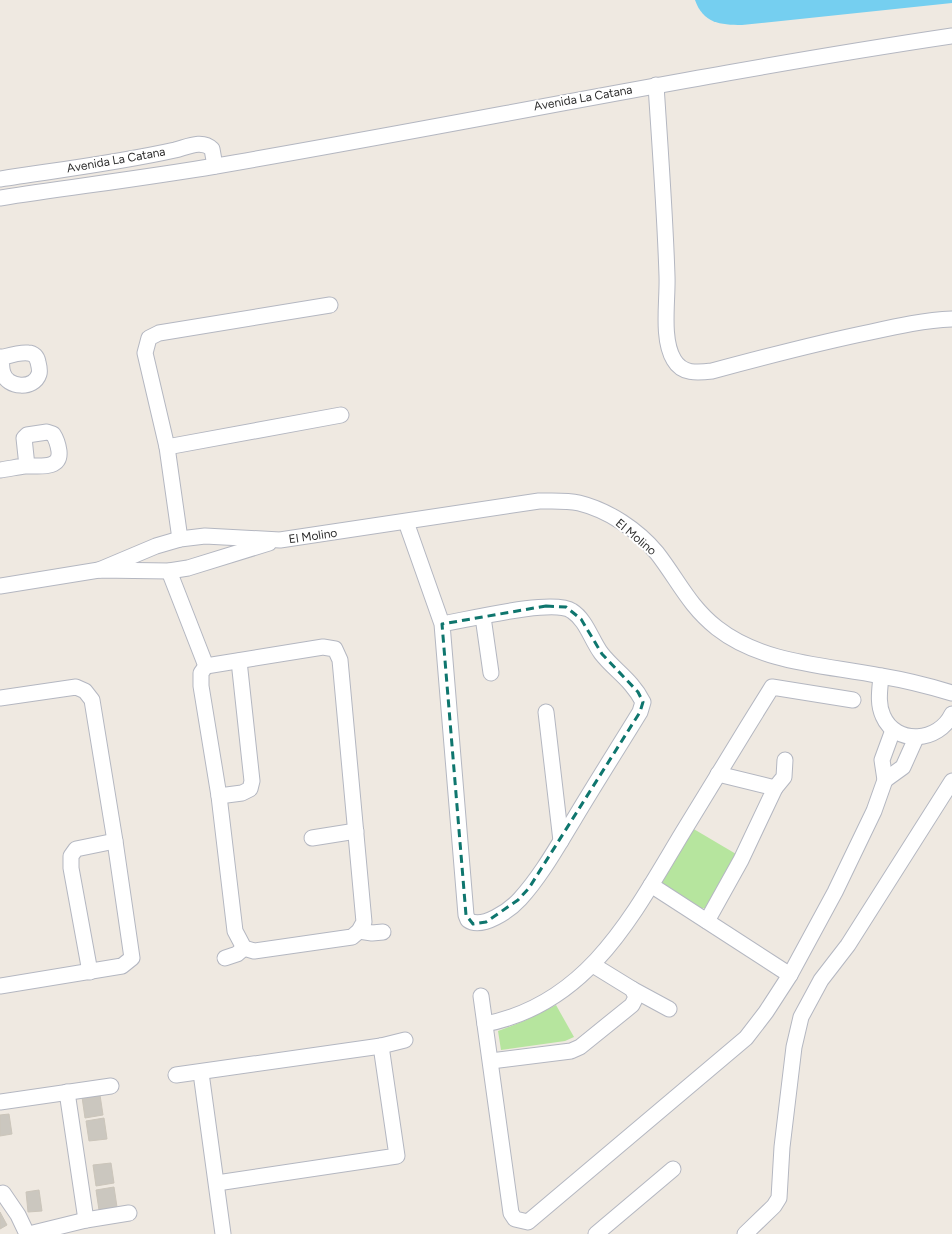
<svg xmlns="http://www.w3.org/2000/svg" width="952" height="1234" viewBox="0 0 952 1234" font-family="Figtree,sans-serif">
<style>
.green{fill:#b6e59e}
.water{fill:#75cff0}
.building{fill:#cbc7bf;stroke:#cbc5ba}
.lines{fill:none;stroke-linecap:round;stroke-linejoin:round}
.minor-casing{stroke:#b4b7c1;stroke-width:17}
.minor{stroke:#fff;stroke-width:15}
.marked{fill:none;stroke:#0f766e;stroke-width:3;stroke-dasharray:8 5;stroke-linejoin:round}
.labels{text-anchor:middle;stroke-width:4;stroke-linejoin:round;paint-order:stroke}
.street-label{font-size:12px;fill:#2e2e2e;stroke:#fff}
</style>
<rect width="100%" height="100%" fill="#efe9e1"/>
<!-- green -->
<g class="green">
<polygon points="692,828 736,854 705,908 699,909 658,884"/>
<polygon points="556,1005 574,1037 565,1041 501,1050 498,1031 524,1021"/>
</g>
<!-- water -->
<path class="water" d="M695,0H952V3L742,25C720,25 703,23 695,0Z"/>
<!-- building -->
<g class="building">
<polygon points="100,1095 103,1115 85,1118 82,1097"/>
<polygon points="9,1114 12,1134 0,1136 0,1115"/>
<polygon points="104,1118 107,1139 89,1141 86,1121"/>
<polygon points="111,1163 114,1183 96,1186 93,1165"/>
<polygon points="114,1187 117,1207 99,1210 96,1190"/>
<polygon points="39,1190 42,1211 28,1212 26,1192"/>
<polygon points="0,1212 7,1225 0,1229"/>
</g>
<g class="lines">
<!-- minor casing -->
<g class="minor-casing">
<g id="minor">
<path d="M656,85C660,148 665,212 667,276C668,300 661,339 674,360C682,374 697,373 712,371C764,357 817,343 871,332C898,326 925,320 952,319"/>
<path d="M0,179C58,170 117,163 175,150C187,147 202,139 212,149L215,166"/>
<path d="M0,198C72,187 144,178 216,166C462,124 705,73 952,36"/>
<path d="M0,358C8,356 19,352 28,353C34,353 37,357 38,362C39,366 40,371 39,374C34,390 7,388 3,373C1,368 2,362 1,357"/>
<polyline points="167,447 341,415"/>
<path d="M0,470C8,469 17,467 25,466C36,465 61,471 59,451C58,444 57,440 53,434L47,432L27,435L24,438L27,466"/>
<path d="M406,522L442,624L466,915L468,920C482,930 510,910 520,899C541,876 557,847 573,821C595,784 618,748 640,712L643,702C632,680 614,670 601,653C591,639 586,620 572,611C553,598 467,620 442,624"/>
<polyline points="180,539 167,447 145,353 149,338 159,333 330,305"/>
<path d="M99,570L156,546L180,539L205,536L280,540L539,501C552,501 566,500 579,503C608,510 638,530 657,553C678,580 689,606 717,628C763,664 826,665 881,676C905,680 929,686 952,693"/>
<polyline points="169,571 206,666"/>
<polyline points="0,586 99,570 169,571 188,568 269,543"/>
<polyline points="483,617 491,673"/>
<polygon points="323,647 335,649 340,660 364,922 359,931 352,937 254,951 244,948 235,931 219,796 201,686 201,673 206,666"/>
<path d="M881,676C880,689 877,703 883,716C896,746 939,742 952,714"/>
<polyline points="0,698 76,687 85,691 92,700 115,841 132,958 122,966 0,986"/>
<polyline points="546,712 561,841"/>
<polyline points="885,780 903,767 916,738"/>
<polyline points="775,788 784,777 785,760"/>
<polyline points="219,796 242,793 250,789 252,781 239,661"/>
<polyline points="312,838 356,831"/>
<polyline points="651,885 790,975"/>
<polyline points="707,921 741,860 775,788 718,774"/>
<polyline points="359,931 372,933 383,932"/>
<polyline points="225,958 237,954 244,948"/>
<polyline points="90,972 71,868 71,856 76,849 115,841"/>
<polyline points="632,989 669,1009"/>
<polyline points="481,996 511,1213 515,1219 528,1222 746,1038 766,1012 790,975 835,892 874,811 885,780 882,760 893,730"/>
<path d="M485,1024C589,1004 634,913 683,832C713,783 742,735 772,687L853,700"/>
<polyline points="491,1061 571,1051 580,1047 632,1005 636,997 632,989 593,965"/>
<polyline points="201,1073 223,1234"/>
<polyline points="176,1075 381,1046 405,1040"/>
<polyline points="67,1092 86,1220"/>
<polyline points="0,1102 111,1086"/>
<polyline points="217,1183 397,1156 381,1046"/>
<polyline points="3,1193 18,1215 27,1234"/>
<polyline points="29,1234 86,1220 129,1213"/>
<polyline points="596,1234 673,1169"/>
<polyline points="745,1234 774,1206 779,1198 782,1147 794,1047 801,1017 821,980 848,945 952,781"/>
</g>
</g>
<!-- minor -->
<use href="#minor" class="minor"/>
</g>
<!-- marked area -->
<path class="marked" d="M546,606L566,607L581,619L602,654L638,692L643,702L640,712L529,888L518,900L486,922L473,924L466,915L442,624Z"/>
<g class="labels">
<!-- street labels -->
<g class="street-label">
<text transform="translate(583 98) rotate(-10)" y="4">Avenida La Catana</text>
<text transform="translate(116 160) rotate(-10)" y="4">Avenida La Catana</text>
<text transform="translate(313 536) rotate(-8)" y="4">El Molino</text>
<text transform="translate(636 537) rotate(40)" y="4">El Molino</text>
</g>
</g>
</svg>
